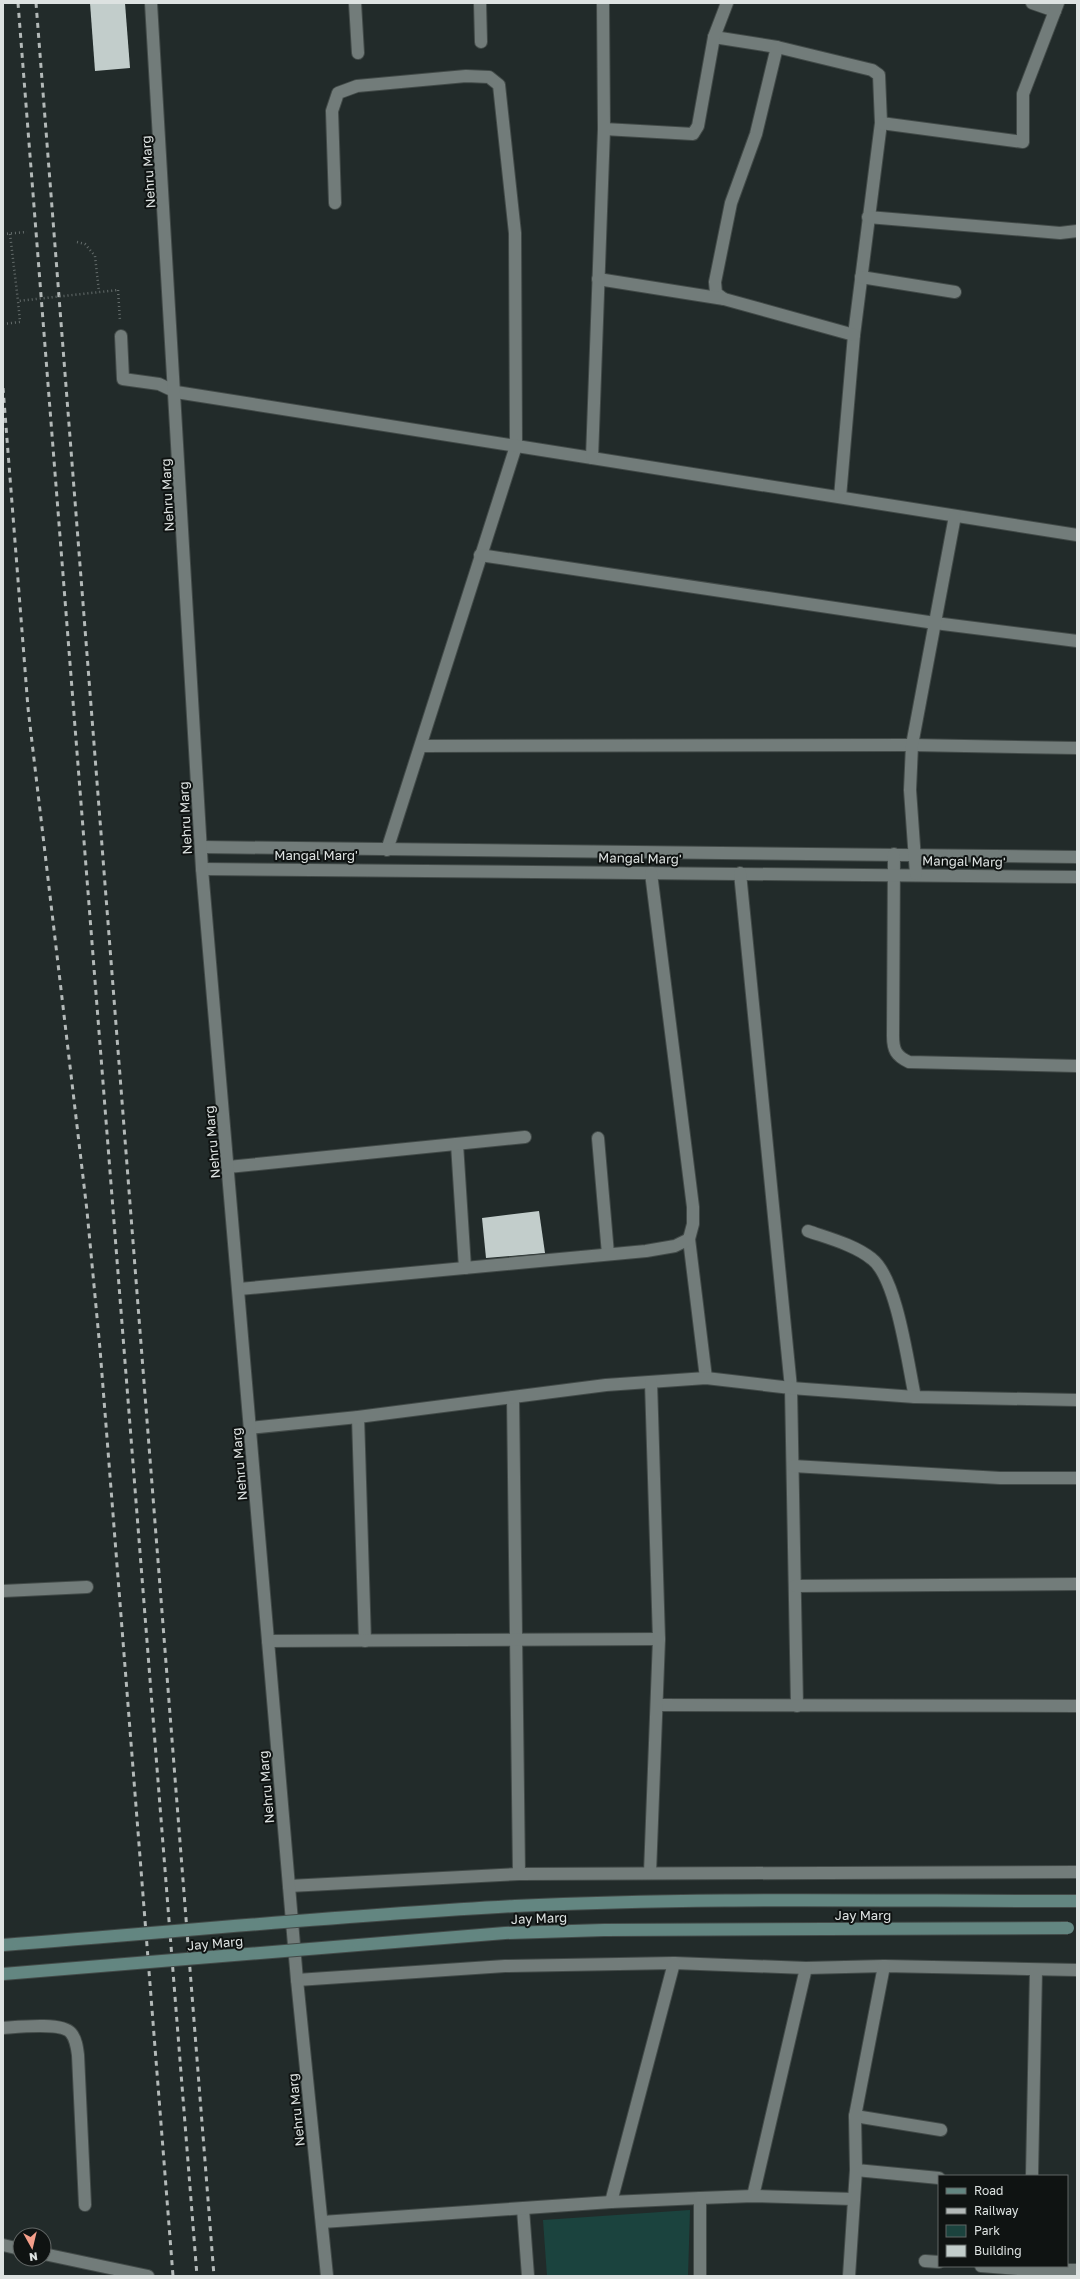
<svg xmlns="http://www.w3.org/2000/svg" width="1080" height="2279" viewBox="0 0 1080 2279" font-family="'Golos Text',sans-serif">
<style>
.green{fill:#1b433e}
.building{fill:#c2cdcb}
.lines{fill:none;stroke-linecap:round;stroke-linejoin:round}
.service-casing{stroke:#424a48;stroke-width:14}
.minor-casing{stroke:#424a48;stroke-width:14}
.tertiary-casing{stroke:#424a48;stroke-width:14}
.secondary-casing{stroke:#424a48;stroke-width:14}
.path{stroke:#646c6b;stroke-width:2.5;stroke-dasharray:1 3;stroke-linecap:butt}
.service{stroke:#727c7a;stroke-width:12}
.minor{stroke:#727c7a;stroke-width:12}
.tertiary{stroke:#727c7a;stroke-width:12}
.secondary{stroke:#638681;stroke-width:12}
.rail{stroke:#b3b9b8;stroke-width:3;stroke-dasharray:5 5;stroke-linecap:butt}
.secondary-bridge-casing{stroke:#424a48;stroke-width:14;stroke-linecap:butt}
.path-bridge{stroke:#646c6b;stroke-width:2.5;stroke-dasharray:1 3;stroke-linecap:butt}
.secondary-bridge{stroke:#638681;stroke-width:12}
.labels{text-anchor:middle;stroke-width:4;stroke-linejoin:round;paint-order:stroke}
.street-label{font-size:13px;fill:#dde2e1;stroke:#0f1312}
</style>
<rect width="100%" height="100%" fill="#222b2a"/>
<!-- green -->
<polygon class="green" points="690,2210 688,2276 547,2276 543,2220"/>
<!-- building -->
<g class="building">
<polygon points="90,3 125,3 130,68 95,71"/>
<polygon points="539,1211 545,1253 486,1258 482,1218"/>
</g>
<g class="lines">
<!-- service casing -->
<g class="service-casing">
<polyline id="service" points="121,336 123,379 159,384 176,392"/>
</g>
<!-- minor casing -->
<g class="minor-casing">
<g id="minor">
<polyline points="355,3 358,53"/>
<polyline points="480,3 481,42"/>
<polyline points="1032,3 1055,11"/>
<polyline points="714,37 777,47 872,70 879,75 881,123 854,335 840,497"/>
<polyline points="777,47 756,134 731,203 715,282 716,293 724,299 854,335"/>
<polyline points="881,123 1023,142 1023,94 1058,3"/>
<polyline points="604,129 693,134 698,126 714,37 727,3"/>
<polyline points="335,203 332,111 338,93 357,86 466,76 489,77 499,85 515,233 516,446 387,850"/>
<polyline points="868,217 1060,233 1077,231"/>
<polyline points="861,277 955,292"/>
<polyline points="598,279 724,299"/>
<polyline points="176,392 1077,535"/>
<polyline points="592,458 604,129 603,3"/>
<polyline points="480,555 935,623 1077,641"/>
<polyline points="421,746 912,745 1077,748"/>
<polyline points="201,847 1077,857"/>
<path d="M894,854L893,1036C893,1050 896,1056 909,1062L1077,1066"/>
<polyline points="202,869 1077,877"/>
<polyline points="740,873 791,1388 797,1706"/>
<polyline points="916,874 910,790 912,745 955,516"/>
<polyline points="598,1138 608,1254"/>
<polyline points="457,1144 465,1268"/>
<polyline points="228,1167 525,1137"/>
<path d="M808,1231C828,1238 855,1245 872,1259C897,1278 908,1365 915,1397"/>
<polyline points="689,1239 706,1378"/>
<polyline points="239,1289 646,1251 675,1246 689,1239 693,1224 693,1207 651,873"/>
<polyline points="513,1397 519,1874"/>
<polyline points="358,1417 365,1641"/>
<polyline points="250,1428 358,1417 606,1385 706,1378 791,1388 915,1397 1077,1400"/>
<polyline points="793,1466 1000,1478 1077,1478"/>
<polyline points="795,1586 1077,1584"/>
<polyline points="3,1591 87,1587"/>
<polyline points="268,1641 659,1639"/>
<polyline points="657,1705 1077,1706"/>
<polyline points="650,1873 659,1639 651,1382"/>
<polyline points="289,1886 519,1874 1077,1872"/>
<polyline points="297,1980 505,1966 674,1963 806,1968 884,1966 1077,1970"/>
<path d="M3,2028C18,2027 62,2022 71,2033C76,2039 77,2047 78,2055L85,2205"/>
<polyline points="855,2116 941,2130"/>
<polyline points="856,2170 939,2178"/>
<polyline points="1032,2176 1036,1970"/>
<polyline points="753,2196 806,1968"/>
<polyline points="611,2202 674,1963"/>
<polyline points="523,2209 528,2276"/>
<polyline points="322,2222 611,2202 700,2198 753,2196 853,2199"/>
<polyline points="3,2245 20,2249"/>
<polyline points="44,2254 148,2276"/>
<polyline points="925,2261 939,2262"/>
<polyline points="981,2266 1029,2270 1077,2270"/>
<polyline points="700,2276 700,2198"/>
<polyline points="849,2276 856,2170 855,2116 884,1966"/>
</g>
</g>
<!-- tertiary casing -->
<g class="tertiary-casing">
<polyline id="tertiary" points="151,3 202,869 297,1980 327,2276"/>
</g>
<!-- secondary casing -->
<g class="secondary-casing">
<polyline id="secondary" points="1066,1901 1077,1901"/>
</g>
<!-- path -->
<g class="path">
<polyline points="3,234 27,232"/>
<polyline points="10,234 18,301"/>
<polyline points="77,242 85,244 95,256 99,292"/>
<polyline points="118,290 120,321"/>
</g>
<!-- service -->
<use href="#service" class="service"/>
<!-- minor -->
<use href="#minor" class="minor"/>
<!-- tertiary -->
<use href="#tertiary" class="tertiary"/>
<!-- secondary -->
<use href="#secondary" class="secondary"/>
<!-- rail -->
<g class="rail">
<polyline points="18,3 197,2276"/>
<polyline points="36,3 214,2276"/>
<polyline points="3,388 28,708 87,1211 100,1349 173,2276"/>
</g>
<!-- secondary-bridge casing -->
<g class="secondary-bridge-casing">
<g id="secondary-bridge">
<path d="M3,1945C174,1932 344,1915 515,1906C698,1897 882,1901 1066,1901"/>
<polyline points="3,1974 505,1933 604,1930 1068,1928"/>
</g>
</g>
<!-- path-bridge -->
<polyline class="path-bridge" points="3,324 20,322 18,301 118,290"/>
<!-- secondary-bridge -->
<use href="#secondary-bridge" class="secondary-bridge"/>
</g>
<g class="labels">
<!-- street labels -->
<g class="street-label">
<text transform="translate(148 172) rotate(-94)" y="5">Nehru Marg</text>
<text transform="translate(167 495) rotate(-93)" y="5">Nehru Marg</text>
<text transform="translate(185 818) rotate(-93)" y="5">Nehru Marg</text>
<text x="316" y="860">Mangal Marg'</text>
<text transform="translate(640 858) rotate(1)" y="5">Mangal Marg'</text>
<text transform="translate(964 861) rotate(1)" y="5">Mangal Marg'</text>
<text transform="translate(212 1142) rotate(-95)" y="5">Nehru Marg</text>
<text transform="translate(239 1464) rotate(-95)" y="5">Nehru Marg</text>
<text transform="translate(266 1787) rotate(-95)" y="5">Nehru Marg</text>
<text x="863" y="1920">Jay Marg</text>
<text transform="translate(539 1918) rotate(-2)" y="5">Jay Marg</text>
<text transform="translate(215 1943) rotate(-5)" y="5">Jay Marg</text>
<text transform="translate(296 2110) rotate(-96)" y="5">Nehru Marg</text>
</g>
</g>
<!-- border -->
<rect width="1080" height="2279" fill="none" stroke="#dde2e1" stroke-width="8"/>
<!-- legend -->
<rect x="938" y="2175" width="130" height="92" fill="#0f1312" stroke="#616665"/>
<rect x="946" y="2188" width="20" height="6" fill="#638681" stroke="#616665"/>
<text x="974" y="2195" font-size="12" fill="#dde2e1">Road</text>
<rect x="946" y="2208" width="20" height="6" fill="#b3b9b8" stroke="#616665"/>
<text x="974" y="2215" font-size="12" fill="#dde2e1">Railway</text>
<rect x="946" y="2225" width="20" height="12" fill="#1b433e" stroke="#616665"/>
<text x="974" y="2235" font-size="12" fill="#dde2e1">Park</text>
<rect x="946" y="2245" width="20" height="12" fill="#c2cdcb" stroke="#616665"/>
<text x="974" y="2255" font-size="12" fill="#dde2e1">Building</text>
<!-- north arrow -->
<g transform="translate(32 2247) rotate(172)"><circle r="19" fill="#0f1312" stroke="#616665"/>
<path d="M0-3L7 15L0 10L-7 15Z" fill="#f49e8a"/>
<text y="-6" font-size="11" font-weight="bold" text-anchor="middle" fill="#dde2e1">N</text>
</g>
</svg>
